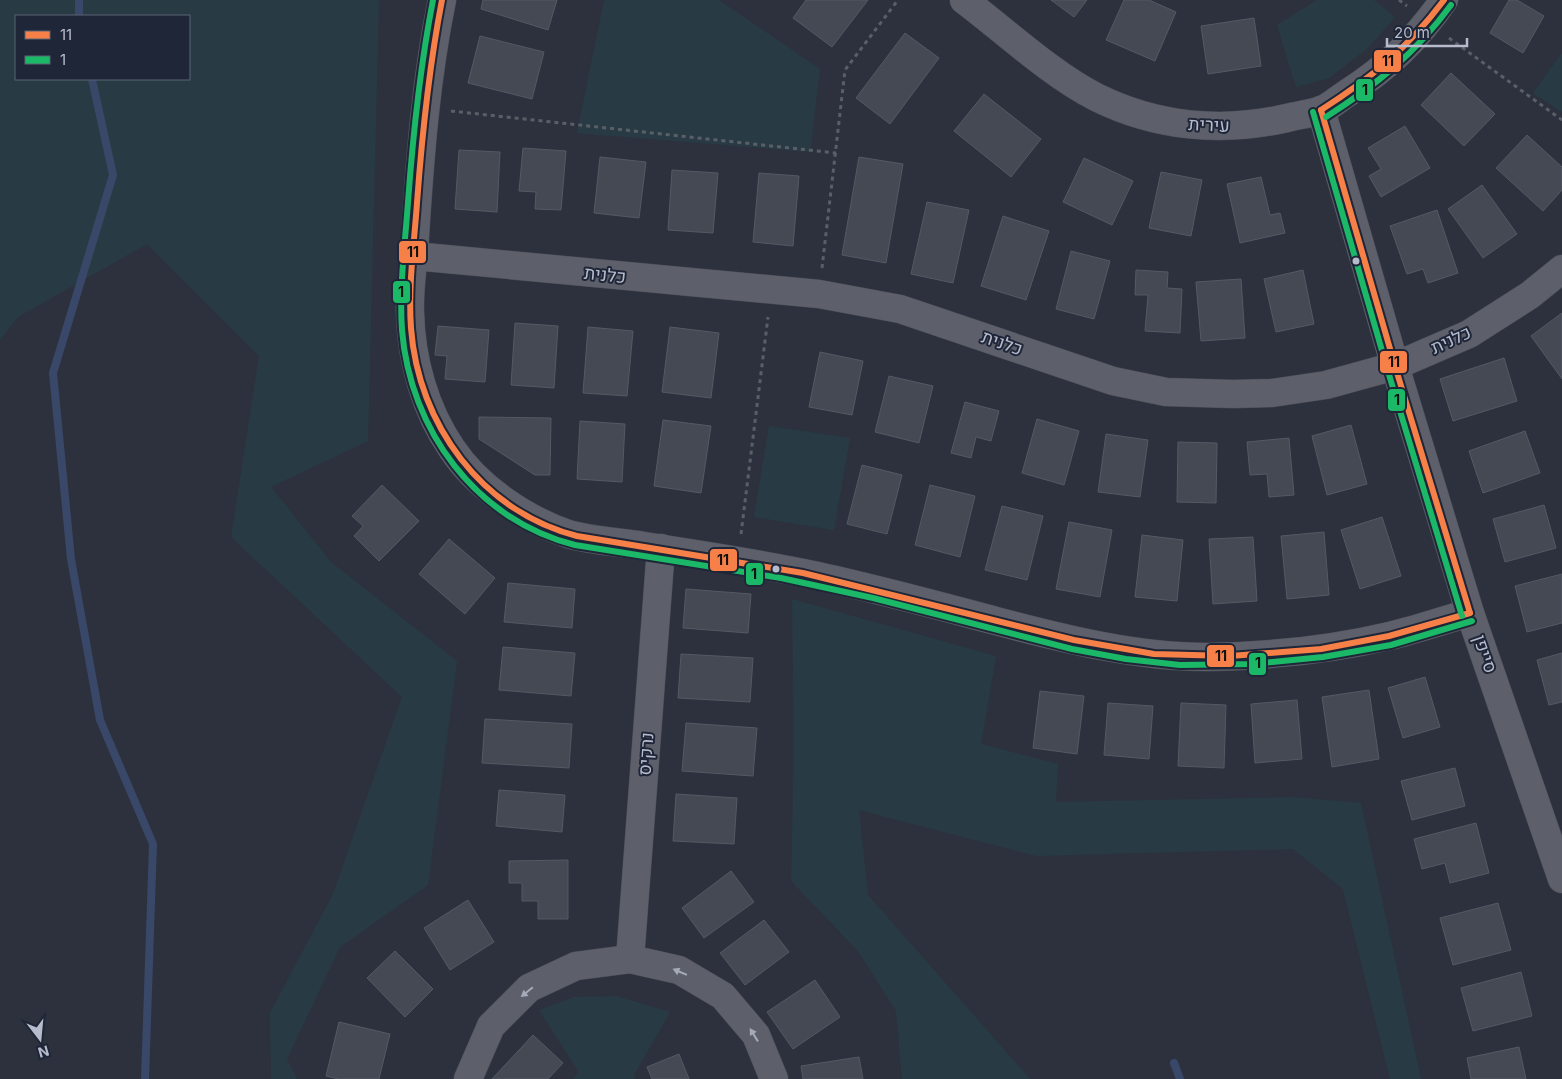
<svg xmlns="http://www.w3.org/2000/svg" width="1562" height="1079" viewBox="0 0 1562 1079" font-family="Inter,Heebo,sans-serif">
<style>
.green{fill:#283b44;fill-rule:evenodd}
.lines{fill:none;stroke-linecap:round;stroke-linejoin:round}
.stream{stroke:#394769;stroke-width:8}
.building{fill:#454954;stroke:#545964}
.street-casing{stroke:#494c55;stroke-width:29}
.path{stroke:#5a5f67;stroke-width:3;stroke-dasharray:4 4;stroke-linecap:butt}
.street{stroke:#5d606a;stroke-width:28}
.bus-1-casing{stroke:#1e2638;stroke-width:10}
.bus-2-casing{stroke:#1e2638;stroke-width:10}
.bus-1{stroke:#f78048;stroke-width:6}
.bus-2{stroke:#1ab867;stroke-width:6}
.oneway{fill:#a5aab9}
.bus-dot{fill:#b7bccd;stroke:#1e2638;stroke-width:2}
.labels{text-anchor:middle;stroke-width:4;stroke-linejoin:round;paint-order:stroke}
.street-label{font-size:18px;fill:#b7bccd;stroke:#1e2638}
.line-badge{stroke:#1e2638;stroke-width:2}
.pale-badge-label{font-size:14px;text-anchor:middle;font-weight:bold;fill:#111}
</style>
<rect width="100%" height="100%" fill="#2c313d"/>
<!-- green -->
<g class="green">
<path d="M0,0H379L368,441L271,487L331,562L457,661L428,885L340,947L287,1059L297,1079H271L270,1013L333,894L402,697L231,537L259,356L147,244L18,317L0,340ZM16,16H189V79H16Z"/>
<polygon points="604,0 719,0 820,69 810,152 577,133"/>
<polygon points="1317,0 1374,0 1395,17 1368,48 1329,78 1296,87 1277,25"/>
<polygon points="1562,53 1562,112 1533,93"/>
<polygon points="769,426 850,438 834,530 754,517"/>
<polygon points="792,599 996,656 981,744 1058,764 1056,802 1293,797 1361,803 1421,1079 1390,1079 1343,889 1293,849 1036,856 859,810 868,895 1030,1079 902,1079 896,1011 858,951 791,881 794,746"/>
<polygon points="616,996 670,1012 634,1075 635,1079 573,1079 579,1072 539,1010 574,997"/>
</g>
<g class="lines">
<!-- stream -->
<g class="stream">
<polyline points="79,16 79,0"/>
<polyline points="92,79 113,175 53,373 71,559 100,720 153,844 145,1079"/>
<polyline points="1174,1063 1180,1079"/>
</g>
</g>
<!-- building -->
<g class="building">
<polygon points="483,0 557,0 548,30 481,9"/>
<polygon points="806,0 868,0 832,47 793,18"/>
<polygon points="1051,0 1087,0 1074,17"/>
<polygon points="1124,0 1149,0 1176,12 1155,61 1106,40"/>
<polygon points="1509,0 1517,0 1544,16 1523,53 1490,33"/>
<polygon points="1254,18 1261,66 1208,74 1201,26"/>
<polygon points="905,33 939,58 890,124 856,98"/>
<polygon points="480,36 544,52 532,99 468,83"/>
<polygon points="1451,73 1495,114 1464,146 1421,105"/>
<polygon points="984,94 1041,139 1011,177 954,131"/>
<polygon points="1405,126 1430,168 1381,197 1369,176 1381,169 1368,148"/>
<polygon points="1527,135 1562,167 1562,190 1543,211 1496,168"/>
<polygon points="523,148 566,151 561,210 535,209 536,192 519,191"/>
<polygon points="459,150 500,152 497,212 455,209"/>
<polygon points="600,157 646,162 639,218 594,213"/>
<polygon points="859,157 903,164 886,263 842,255"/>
<polygon points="1084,158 1133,181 1112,225 1063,202"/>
<polygon points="672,170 718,173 713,233 668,230"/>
<polygon points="1161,172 1202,180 1191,236 1149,228"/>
<polygon points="759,173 799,176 793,246 753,242"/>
<polygon points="1261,177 1270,215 1280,213 1285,233 1240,243 1227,184"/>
<polygon points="1482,185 1517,234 1483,258 1448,209"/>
<polygon points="927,202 969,210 953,283 911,274"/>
<polygon points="1437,210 1458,273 1428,283 1423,269 1407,274 1390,226"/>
<polygon points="1003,216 1049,231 1026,300 981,286"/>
<polygon points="1071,251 1110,261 1094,319 1056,309"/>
<polygon points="1136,270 1168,272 1167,288 1182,289 1180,333 1145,331 1148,295 1135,295"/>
<polygon points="1303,270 1314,324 1276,332 1264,279"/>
<polygon points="1241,279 1245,338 1201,341 1196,282"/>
<polygon points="1562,313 1562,379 1531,336"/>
<polygon points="515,323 558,326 554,388 511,385"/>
<polygon points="438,326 489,330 485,382 445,379 447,356 435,355"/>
<polygon points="588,327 633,331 627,396 583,393"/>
<polygon points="670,327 719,333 711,398 662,392"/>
<polygon points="820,352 863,361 852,415 809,407"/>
<polygon points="1504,358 1517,401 1453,421 1440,379"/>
<polygon points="889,376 933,386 919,443 875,432"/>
<polygon points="965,402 999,411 991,441 976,437 971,458 951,453"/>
<polygon points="479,417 551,418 550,475 535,475 479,439"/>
<polygon points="1037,419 1079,431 1064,485 1022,473"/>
<polygon points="663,420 711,426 701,493 654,486"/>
<polygon points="580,421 625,424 622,482 577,479"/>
<polygon points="1351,425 1367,484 1327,495 1312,436"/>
<polygon points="1525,431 1540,473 1483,493 1469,451"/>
<polygon points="1106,434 1148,440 1140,497 1098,492"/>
<polygon points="1289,438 1294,495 1269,497 1267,474 1250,475 1247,442"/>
<polygon points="1178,442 1217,443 1216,503 1177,502"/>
<polygon points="862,465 902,475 887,534 847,524"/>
<polygon points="382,485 419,521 379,561 354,536 363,526 352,516"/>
<polygon points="930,485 975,496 960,557 915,545"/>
<polygon points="1544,505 1556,548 1505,562 1493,519"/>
<polygon points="1002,506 1043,516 1027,580 985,570"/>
<polygon points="1382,517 1401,576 1360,589 1341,530"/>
<polygon points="1069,522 1112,530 1100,597 1056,589"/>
<polygon points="1324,532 1329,595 1287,599 1281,536"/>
<polygon points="1142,535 1183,540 1177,601 1135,597"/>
<polygon points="1253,537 1257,601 1213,604 1209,539"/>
<polygon points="449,539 495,578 465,614 419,574"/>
<polygon points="1562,574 1562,623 1527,632 1515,586"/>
<polygon points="508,583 575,589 572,628 504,622"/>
<polygon points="686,589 751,594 748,633 683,628"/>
<polygon points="503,647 575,653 571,696 499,690"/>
<polygon points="1562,653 1562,702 1549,705 1537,660"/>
<polygon points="681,654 753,658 750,702 678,698"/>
<polygon points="1425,677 1440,727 1403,738 1388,688"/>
<polygon points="1369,690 1379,759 1332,767 1322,697"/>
<polygon points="1040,691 1084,696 1077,754 1033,748"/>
<polygon points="1297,700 1302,759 1255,763 1251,704"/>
<polygon points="1108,703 1153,706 1149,759 1104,755"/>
<polygon points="1181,703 1226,705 1224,768 1178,766"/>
<polygon points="485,719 572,724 569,768 482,763"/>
<polygon points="686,723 757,728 753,776 682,771"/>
<polygon points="1455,768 1465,806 1412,820 1401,781"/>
<polygon points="499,790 565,795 562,832 496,826"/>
<polygon points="676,794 737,798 734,844 673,841"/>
<polygon points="1476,823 1489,873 1450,883 1445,863 1422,869 1414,839"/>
<polygon points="568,860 568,919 538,919 538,901 522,901 522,883 509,883 509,861"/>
<polygon points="731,871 754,902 704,938 682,908"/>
<polygon points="468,900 494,942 450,970 424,928"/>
<polygon points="1498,903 1511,950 1453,965 1440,918"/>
<polygon points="764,920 789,952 745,985 720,953"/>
<polygon points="395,951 433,989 405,1017 367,978"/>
<polygon points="1521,972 1532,1016 1473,1031 1461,988"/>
<polygon points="815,980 840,1017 793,1049 767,1012"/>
<polygon points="339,1022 390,1034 379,1079 339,1079 326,1076"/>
<polygon points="533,1035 563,1063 548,1079 492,1079"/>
<polygon points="1519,1047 1526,1079 1471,1079 1467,1058"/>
<polygon points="679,1054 689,1079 652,1079 647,1067"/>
<polygon points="859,1057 863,1079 803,1079 801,1066"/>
</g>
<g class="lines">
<!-- street casing -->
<g class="street-casing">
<g id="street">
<path d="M442,0C426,78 420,157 415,236C414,261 409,287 410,312C411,360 425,410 452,449C478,488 525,519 568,534C592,541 620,542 644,546C697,554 750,562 803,573C867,586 932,604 996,621C1064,639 1136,657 1207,657C1267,656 1330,650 1389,636C1416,630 1443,620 1470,613"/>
<path d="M964,0C1005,31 1051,74 1096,97C1156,127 1222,133 1287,118C1298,115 1311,114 1321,110C1330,107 1338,99 1346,94C1387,68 1417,39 1444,0"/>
<polyline points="1321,110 1395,366 1470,613 1562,879"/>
<polyline points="414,256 819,294 900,309 1113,381 1166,392 1233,394 1272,393 1326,385 1395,366 1469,334 1530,295 1562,269"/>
<polyline points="630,959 661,548"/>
<polyline points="468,1079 491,1026 529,988 576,966 630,959 679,970 723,996 756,1035 774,1079"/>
</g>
</g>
<!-- path -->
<g class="path">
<polyline points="1399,0 1407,6"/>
<polyline points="1449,38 1562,120"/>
<polyline points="451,111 836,153"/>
<polyline points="822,268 845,70 898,0"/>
<polyline points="741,534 768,317"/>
</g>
<!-- street -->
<use href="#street" class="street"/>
<!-- bus-1 casing -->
<g class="bus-1-casing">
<g id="bus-1">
<path d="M442,0C429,67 422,135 417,203C414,245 408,287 411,328C418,424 482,512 577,536L803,573L1074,640L1154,654L1230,656L1321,649L1389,636L1470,613"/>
<polyline points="1321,110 1395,366 1470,613"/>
<path d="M1321,110C1371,78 1408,48 1444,0"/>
</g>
</g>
<!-- bus-2 casing -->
<g class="bus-2-casing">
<g id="bus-2">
<path d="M433,0C420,67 413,134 408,202C405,245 399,288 402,330C410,430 476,520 575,545L781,578L873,598L1072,649L1126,659L1180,665L1253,664L1323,657L1391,645L1472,621"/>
<polyline points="1313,112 1387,368 1462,616"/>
<path d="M1326,117C1376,85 1415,54 1451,5"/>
</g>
</g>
<!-- bus-1 -->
<use href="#bus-1" class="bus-1"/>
<!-- bus-2 -->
<use href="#bus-2" class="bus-2"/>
</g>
<!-- one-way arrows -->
<defs><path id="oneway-solid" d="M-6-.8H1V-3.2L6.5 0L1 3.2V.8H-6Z" transform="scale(1.25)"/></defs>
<g class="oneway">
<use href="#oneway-solid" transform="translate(680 972) rotate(-157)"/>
<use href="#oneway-solid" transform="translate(527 992) rotate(141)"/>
<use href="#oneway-solid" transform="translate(754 1035) rotate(-122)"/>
</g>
<!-- markers -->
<g class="bus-dot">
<circle cx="1356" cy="261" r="4.5"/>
<circle cx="776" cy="569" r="4.5"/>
</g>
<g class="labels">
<!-- street labels -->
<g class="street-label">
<text transform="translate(1209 125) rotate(3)" y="6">עירית</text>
<text transform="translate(605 275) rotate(6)" y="6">כלנית</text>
<text transform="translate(1451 340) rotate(-25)" y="6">כלנית</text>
<text transform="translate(1002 343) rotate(19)" y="6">כלנית</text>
<text transform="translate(1485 654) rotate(71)" y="6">סייפן</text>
<text transform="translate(646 754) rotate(-86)" y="6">נרקיס</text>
</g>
</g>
<g class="line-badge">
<rect x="1373" y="49" width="29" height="24" rx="5" fill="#f78048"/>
<rect x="1355" y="78" width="19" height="24" rx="5" fill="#1ab867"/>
<rect x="398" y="240" width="29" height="24" rx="5" fill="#f78048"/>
<rect x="392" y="280" width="19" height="24" rx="5" fill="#1ab867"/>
<rect x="1379" y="350" width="29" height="24" rx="5" fill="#f78048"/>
<rect x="1387" y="388" width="19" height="24" rx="5" fill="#1ab867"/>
<rect x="709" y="548" width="29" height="24" rx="5" fill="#f78048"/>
<rect x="745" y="562" width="19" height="24" rx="5" fill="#1ab867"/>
<rect x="1206" y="644" width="29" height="24" rx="5" fill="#f78048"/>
<rect x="1248" y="652" width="19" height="24" rx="5" fill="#1ab867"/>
</g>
<g class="pale-badge-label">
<text x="1388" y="66">11</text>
<text x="1365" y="95">1</text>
<text x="413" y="257">11</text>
<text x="401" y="297">1</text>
<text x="1394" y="367">11</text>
<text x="1397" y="405">1</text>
<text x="723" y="565">11</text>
<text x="754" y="579">1</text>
<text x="1221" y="661">11</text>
<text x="1258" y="668">1</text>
</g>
<!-- legend -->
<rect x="15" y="15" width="175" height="65" fill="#1e2638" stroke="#5b6274"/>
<rect x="25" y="31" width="25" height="8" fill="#f78048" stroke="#5b6274"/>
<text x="60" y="40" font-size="15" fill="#b7bccd">11</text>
<rect x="25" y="56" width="25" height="8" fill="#1ab867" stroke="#5b6274"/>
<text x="60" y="65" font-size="15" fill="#b7bccd">1</text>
<!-- north arrow -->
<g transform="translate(40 1039) rotate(164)" stroke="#1e2638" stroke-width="4" paint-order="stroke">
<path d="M0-4L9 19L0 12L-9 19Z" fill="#b7bccd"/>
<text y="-8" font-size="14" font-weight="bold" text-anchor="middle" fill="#b7bccd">N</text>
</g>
<!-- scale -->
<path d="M1387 38v8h80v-8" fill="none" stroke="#b7bccd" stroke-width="2.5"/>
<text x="1394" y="38" font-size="15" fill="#b7bccd" stroke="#1e2638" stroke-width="4" paint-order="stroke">20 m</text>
</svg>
